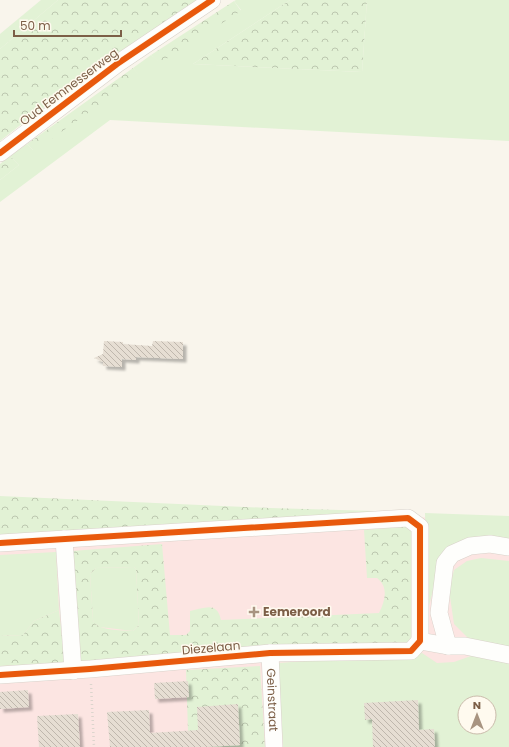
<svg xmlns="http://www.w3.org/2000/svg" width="509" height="747" viewBox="0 0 509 747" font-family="Poppins,sans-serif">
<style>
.medical{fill:#fce5e2;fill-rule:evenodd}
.green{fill:#e2f2d5;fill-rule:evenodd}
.forest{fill:url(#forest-crowns);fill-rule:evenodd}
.building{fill:url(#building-back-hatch);filter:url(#shadow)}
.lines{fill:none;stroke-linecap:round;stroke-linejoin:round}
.street-casing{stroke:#d9d2ca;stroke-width:18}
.path{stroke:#dcd5cd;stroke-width:2.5;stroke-dasharray:1 3;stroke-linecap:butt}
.street{stroke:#fefefc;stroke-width:17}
.cycleway-casing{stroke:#fffaef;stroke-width:8}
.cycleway{stroke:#e8590c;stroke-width:6}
.poi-dot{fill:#a89481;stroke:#fffaef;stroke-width:1.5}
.labels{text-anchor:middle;stroke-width:3;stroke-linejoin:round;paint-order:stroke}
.street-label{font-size:12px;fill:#7c5f47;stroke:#fffaef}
.poi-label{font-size:12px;font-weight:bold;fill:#7c5f47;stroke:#fffaef;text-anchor:start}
</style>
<defs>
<pattern id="forest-crowns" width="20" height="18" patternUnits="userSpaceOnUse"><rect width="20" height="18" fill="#e2f2d5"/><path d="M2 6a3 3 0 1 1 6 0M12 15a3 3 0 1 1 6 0" fill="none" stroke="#bcc7af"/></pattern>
<pattern id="building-back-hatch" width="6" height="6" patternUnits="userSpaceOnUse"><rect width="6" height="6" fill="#e6ded3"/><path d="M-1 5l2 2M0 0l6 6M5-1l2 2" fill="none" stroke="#bfb7ad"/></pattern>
<filter id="shadow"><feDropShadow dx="3.5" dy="3.5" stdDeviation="1" flood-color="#0004"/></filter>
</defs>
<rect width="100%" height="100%" fill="#f9f5ec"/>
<!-- medical -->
<path class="medical" d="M0,499L509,521V747H0ZM465,703H489V727H465Z"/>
<!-- green -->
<g class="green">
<polygon points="41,0 58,0 0,49 0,34"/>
<polygon points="236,0 290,0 193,64 362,72 367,0 509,0 509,141 110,120 0,202 0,180 19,165 10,156 27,144 33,150 139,76 133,68 151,55 160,62 241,10 234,1"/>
<polygon points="425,513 509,516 509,545 441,561 427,613"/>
<polygon points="56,552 59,610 34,621 23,635 0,636 0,555"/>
<polygon points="481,558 509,561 509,651 486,646 467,637 454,624 449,590 454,570 467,561"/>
<polygon points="134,567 136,569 139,625 133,631 100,627 94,623 93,620 90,574 96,568"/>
<path d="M422,653L437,663L454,662L471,656L509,657V747H283L278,663L360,657L402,658ZM465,703H489V727H465Z"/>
</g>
<!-- forest -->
<g class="forest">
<path d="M58,0H199C129,43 64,91 0,141V49Z"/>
<polygon points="290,0 367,0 362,72 193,64"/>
<polygon points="234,1 241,11 160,63 151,55"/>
<polygon points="133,68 140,76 36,150 33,150 27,144"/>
<polygon points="10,156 19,165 0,180 0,164"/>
<polygon points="0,496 270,508 411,512 0,539"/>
<path d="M412,526L415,645L80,662L72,551L162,544L170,635H186L190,631V611C205,608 217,601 221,620L379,613C385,601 389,587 377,578H367L364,530ZM134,567L136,569L139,625L133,631C122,630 96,631 93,620L90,574L96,568Z"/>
<polygon points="59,610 65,663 0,666 0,636 23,635 34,621"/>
<polygon points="260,666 265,747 177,747 188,731 186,670"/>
</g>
<!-- building -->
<g class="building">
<polygon points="104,341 123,342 123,344 152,346 153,341 183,342 183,359 136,357 136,360 122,359 122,367 103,366 103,362 94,358 103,354"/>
<polygon points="188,681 189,697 155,699 154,683"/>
<polygon points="28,690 29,707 0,709 0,692"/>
<polygon points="418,700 419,730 434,729 435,747 373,747 372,719 365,720 364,703"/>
<polygon points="238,704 240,745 206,747 110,747 107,712 149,710 150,733 198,730 197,707"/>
<polygon points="78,714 80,747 39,747 37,716"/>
</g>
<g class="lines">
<!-- street casing -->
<g class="street-casing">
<g id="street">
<polyline points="0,153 117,64 212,0"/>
<polyline points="64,539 73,671"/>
<polyline points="0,543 408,518 420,527 420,641"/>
<polyline points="420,641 448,646 465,646 509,655"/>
<polyline points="448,646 439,613 445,563 452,554 470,546 490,544 509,547"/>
<path id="s1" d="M270,653L274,747"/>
<polyline points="0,675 90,669 270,653 411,651 420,641"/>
</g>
</g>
<!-- path -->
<polyline class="path" points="91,684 94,747"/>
<!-- street -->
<use href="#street" class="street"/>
<!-- cycleway casing -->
<g class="cycleway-casing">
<g id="cycleway">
<polyline points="0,153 117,64 212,0"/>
<polyline points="0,543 408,518 420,527 420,641 411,651 270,653 90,669 0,675"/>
</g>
</g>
<!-- cycleway -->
<use href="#cycleway" class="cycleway"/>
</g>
<!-- markers -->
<path class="poi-dot" d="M252 606h4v4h4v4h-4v4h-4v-4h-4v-4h4z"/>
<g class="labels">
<!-- street labels -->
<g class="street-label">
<text transform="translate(69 87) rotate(-37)" y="4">Oud Eemnesserweg</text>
<text transform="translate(211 648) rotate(-5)" y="4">Diezelaan</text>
<text dy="4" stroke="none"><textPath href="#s1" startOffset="47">Geinstraat</textPath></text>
</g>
<!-- poi labels -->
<g class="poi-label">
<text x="263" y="616">Eemeroord</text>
</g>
</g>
<!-- north arrow -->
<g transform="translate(477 715)"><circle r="19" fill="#fffaef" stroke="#cbbcac"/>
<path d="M0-3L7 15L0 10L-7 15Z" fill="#a89481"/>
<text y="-6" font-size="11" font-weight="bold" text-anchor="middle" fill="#7c5f47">N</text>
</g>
<!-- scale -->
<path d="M14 30v6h107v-6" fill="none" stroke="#7c5f47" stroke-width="2"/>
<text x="20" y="30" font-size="12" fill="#7c5f47" stroke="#fffaef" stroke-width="3" paint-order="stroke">50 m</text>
</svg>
